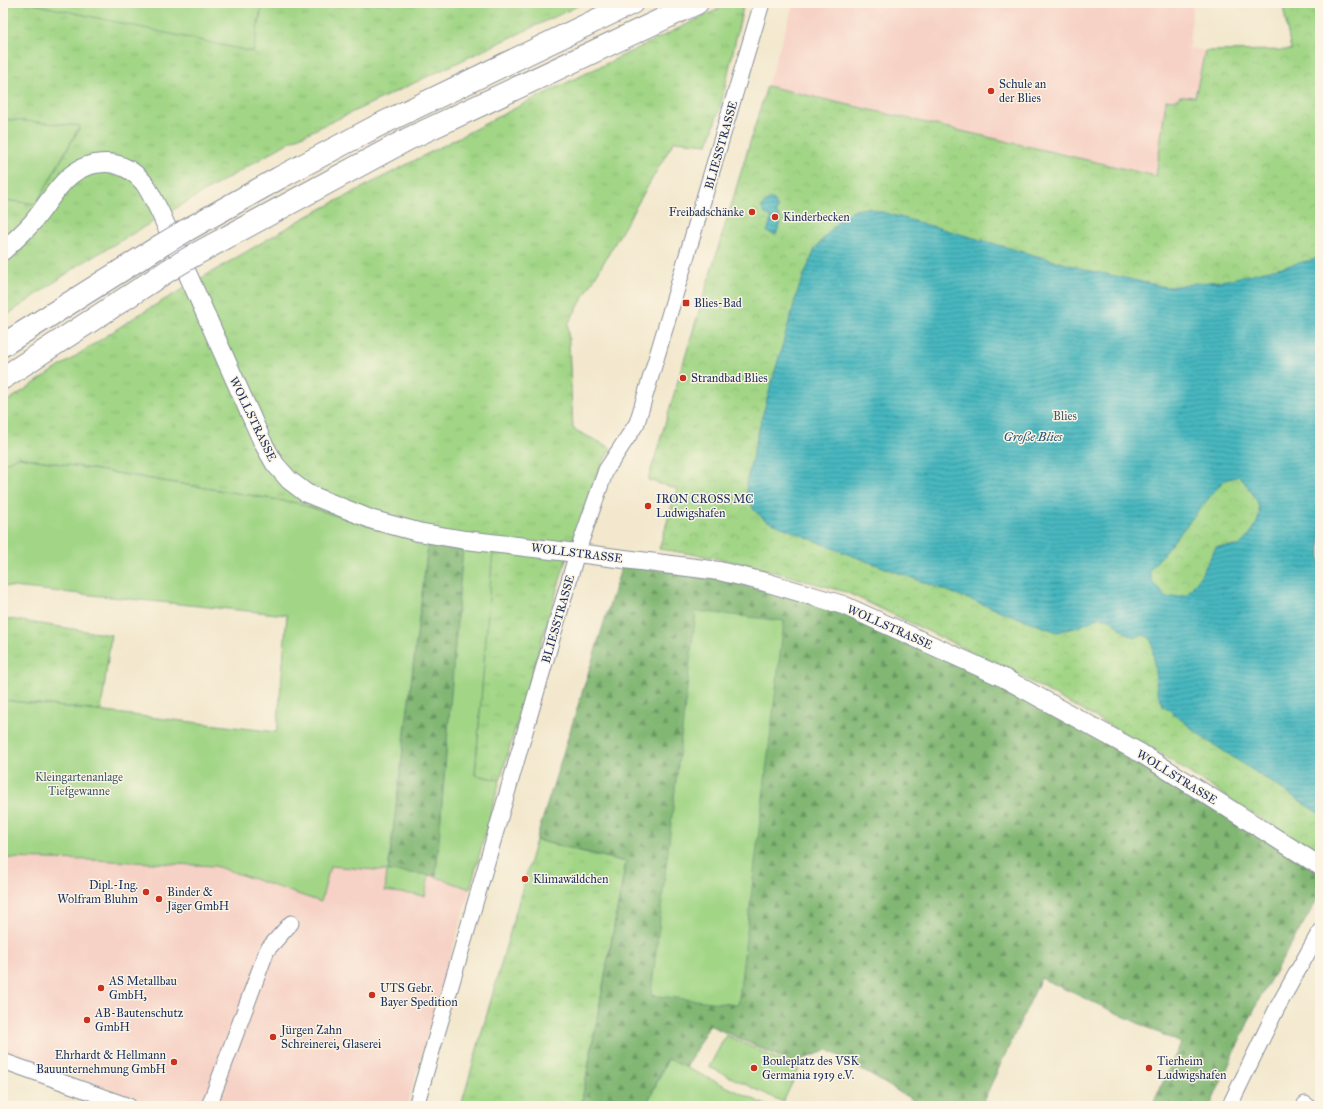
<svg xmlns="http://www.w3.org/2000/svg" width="1323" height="1109" viewBox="0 0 1323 1109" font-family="'IM FELL Great Primer',serif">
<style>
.built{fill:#f6d1c5}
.grass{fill:url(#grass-tufts);stroke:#5e8272}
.forest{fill:url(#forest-firs);stroke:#4e7368}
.park{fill:url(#park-crowns);stroke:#5e8272}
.garden{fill:#a2d686;stroke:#5e8272}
.water{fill:url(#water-rules);stroke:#32748e;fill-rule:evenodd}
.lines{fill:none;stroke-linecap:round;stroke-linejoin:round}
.minor-casing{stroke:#878c96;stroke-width:17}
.tertiary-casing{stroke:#878c96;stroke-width:20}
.motorway-casing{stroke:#878c96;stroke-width:24}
.minor{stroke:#fff;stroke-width:15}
.tertiary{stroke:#fff;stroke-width:18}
.motorway{stroke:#fff;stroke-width:22}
.motorway-bridge-casing{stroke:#878c96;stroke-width:24;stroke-linecap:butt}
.motorway-bridge{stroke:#fff;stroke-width:22}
.poi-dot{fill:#c8321e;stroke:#fcf5e5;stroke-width:1.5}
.labels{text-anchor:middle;stroke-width:3;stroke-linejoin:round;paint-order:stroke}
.poi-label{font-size:12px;fill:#1b2f5e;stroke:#fcf5e5;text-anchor:start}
.street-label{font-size:12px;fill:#1b2f5e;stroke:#fcf5e5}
.park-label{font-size:12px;fill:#3d5968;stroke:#fcf5e5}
.water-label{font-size:13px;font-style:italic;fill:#28587b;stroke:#fcf5e5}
</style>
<defs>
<pattern id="grass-tufts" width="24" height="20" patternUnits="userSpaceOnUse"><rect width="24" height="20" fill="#a2d686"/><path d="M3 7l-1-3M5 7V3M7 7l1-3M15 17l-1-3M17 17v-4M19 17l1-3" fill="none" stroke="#8bb876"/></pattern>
<pattern id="forest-firs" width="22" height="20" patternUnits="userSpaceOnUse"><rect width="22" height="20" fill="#81b773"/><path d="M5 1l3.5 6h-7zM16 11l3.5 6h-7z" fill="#699562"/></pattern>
<pattern id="park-crowns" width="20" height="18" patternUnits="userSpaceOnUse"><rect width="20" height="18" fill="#a2d686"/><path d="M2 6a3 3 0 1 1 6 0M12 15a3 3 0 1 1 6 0" fill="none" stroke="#8bb876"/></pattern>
<pattern id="water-rules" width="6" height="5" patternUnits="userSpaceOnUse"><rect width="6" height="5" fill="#48b8bf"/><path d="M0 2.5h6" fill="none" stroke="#3b969e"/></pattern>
</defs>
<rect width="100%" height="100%" fill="#fcf5e5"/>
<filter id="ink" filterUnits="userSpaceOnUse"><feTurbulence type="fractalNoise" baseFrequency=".025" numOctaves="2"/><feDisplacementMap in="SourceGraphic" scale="8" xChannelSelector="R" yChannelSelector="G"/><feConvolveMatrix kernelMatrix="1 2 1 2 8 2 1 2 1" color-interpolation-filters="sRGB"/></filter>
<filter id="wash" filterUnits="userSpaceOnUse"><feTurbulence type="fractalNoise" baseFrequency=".012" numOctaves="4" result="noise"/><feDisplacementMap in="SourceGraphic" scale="16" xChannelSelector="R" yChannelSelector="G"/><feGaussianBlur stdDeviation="0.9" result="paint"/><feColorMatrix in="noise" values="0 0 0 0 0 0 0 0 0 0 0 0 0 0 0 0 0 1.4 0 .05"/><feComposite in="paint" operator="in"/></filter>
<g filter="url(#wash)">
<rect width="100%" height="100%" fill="#f3e8cd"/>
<!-- built -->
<g class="built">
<polygon points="794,3 1193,3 1189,48 1205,51 1195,97 1180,96 1178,99 1166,100 1157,176 1105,167 767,86"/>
<polygon points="3,858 93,860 215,866 321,901 330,866 388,871 385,891 425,896 429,875 470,889 407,1106 158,1106 3,1051"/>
</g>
<!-- grass -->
<g class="grass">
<polygon points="3,3 29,3 259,24 262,3 584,3 291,141 79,265 3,318 3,200 36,204 80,127 3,119"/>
<polygon points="731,3 744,3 721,104 708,144 674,141 568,324 573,429 611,448 599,469 566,560 500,780 475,775 492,551 428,544 296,503 19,457 3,464 3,404 135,317 302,219 525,103"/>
<polygon points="3,618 111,635 101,711 3,700"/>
<polygon points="536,840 626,862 581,1106 461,1106"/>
</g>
<!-- forest -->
<g class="forest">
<polygon points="428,544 463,548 436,877 429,875 388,873"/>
<polygon points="622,565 714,578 839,609 1004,685 1139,759 1320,872 1320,895 1258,1001 1210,1106 1152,1106 1181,1043 1041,978 981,1106 923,1106 828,1050 793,1063 709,1025 686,1068 667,1059 646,1106 581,1106 626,862 536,840"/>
</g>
<!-- park -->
<polygon class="park" points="1307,3 1320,3 1320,857 1151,748 1009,670 846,592 753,566 710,557 659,549 677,489 648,480 767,86 1156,176 1166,100 1178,99 1180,96 1195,97 1205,51 1291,50 1283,6"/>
<!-- garden -->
<g class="garden">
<polygon points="29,3 262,3 253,52"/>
<polygon points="3,119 80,126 36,204 3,200"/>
<polygon points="19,457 296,503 428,544 388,871 429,875 425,896 385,891 387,871 330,866 321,902 215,866 93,860 3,858 3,700 277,732 287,615 3,586 3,464"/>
<polygon points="463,548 493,550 475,775 500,780 470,889 436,877"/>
<polygon points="696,611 784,621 738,1005 651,995"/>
<polygon points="726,1035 799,1069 783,1102 709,1067"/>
<polygon points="668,1059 768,1106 646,1106"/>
</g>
<!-- water -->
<g class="water">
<polygon points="770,199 774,201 778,208 776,212 781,220 776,235 767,232 771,219 770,216 766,215 761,207"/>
<path d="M868,208L1087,270L1166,287L1227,280L1320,258V814L1205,739L1163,705L1157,691L1152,643L1149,637L1143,635L1135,637L1128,635L1110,619L1100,617L1078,627L1057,632L837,550L765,520L754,510L748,499L746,484L762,417L798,290L815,249L841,218L853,210ZM1239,476C1264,505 1268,517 1239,546L1216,547L1201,575L1187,595L1167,598L1153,583L1149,571L1223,481Z"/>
</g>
</g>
<g filter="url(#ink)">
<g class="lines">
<!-- minor casing -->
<g class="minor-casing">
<g id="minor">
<polyline points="3,1061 129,1106"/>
<polyline points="1305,1104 1308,1106"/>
<polyline points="1230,1105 1277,1008 1320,931"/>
<polyline points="209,1106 267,950 291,923"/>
<polyline points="416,1106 577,553 606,470 637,423 762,3"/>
</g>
</g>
<!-- tertiary casing -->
<g class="tertiary-casing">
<path id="tertiary" d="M3,251C13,242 23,233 32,223C54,197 67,162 107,163C122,164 134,171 144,183C150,191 155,203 160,212L263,443L275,464L289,480L306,493L373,520L418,532L465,540L577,553L719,571L765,582L843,605L1004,678L1142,754L1320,866"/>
</g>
<!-- motorway casing -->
<g class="motorway-casing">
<g id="motorway">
<polyline points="185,231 279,178 377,126 632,3"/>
<polyline points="194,255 408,139 697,3"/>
<polyline points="3,345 160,246"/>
<polyline points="3,378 169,270"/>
</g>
</g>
<!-- minor -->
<use href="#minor" class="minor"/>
<!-- tertiary -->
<use href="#tertiary" class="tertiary"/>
<!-- motorway -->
<use href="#motorway" class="motorway"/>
<!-- motorway-bridge casing -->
<g class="motorway-bridge-casing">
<g id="motorway-bridge">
<polyline points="160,246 185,231"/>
<polyline points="169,270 194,255"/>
</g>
</g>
<!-- motorway-bridge -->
<use href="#motorway-bridge" class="motorway-bridge"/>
</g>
</g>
<!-- markers -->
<g class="poi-dot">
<circle cx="991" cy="91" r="4"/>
<circle cx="752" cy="212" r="4"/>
<circle cx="775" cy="217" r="4"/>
<rect x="682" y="299" width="8" height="8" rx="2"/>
<circle cx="683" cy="378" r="4"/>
<circle cx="648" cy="506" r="4"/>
<circle cx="525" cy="879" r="4"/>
<circle cx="146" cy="892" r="4"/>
<circle cx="159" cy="899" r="4"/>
<circle cx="101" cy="988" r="4"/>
<circle cx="372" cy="995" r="4"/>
<circle cx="87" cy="1020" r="4"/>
<circle cx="273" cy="1037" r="4"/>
<circle cx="174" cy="1062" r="4"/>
<circle cx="754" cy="1068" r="4"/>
<circle cx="1149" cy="1068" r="4"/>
</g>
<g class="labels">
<!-- poi labels -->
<g class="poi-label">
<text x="999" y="88">Schule an<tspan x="999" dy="14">der Blies</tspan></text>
<text x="744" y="216" text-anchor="end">Freibadschänke</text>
<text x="783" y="221">Kinderbecken</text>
<text x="694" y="307">Blies-Bad</text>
<text x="691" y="382">Strandbad Blies</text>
<text x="656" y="503">IRON CROSS MC<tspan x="656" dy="14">Ludwigshafen</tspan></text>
<text x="533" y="883">Klimawäldchen</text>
<text x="138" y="889" text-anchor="end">Dipl.-Ing.<tspan x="138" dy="14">Wolfram Bluhm</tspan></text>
<text x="167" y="896">Binder &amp;<tspan x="167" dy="14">Jäger GmbH</tspan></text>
<text x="109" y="985">AS Metallbau<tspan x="109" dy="14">GmbH,</tspan></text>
<text x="380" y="992">UTS Gebr.<tspan x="380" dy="14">Bayer Spedition</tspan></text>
<text x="95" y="1017">AB-Bautenschutz<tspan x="95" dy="14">GmbH</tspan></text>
<text x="281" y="1034">Jürgen Zahn<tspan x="281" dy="14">Schreinerei, Glaserei</tspan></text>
<text x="166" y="1059" text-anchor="end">Ehrhardt &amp; Hellmann<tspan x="166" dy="14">Bauunternehmung GmbH</tspan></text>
<text x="762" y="1065">Bouleplatz des VSK<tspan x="762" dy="14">Germania 1919 e.V.</tspan></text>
<text x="1157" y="1065">Tierheim<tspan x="1157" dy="14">Ludwigshafen</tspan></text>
</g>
<!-- street labels -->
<g class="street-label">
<text transform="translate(721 145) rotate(-74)" y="4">BLIESSTRASSE</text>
<text transform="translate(253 419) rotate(64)" y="4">WOLLSTRASSE</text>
<text transform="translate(577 553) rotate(7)" y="4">WOLLSTRASSE</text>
<text transform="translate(558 619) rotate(-74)" y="4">BLIESSTRASSE</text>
<text transform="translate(890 627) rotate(24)" y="4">WOLLSTRASSE</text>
<text transform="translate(1177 777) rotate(32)" y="4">WOLLSTRASSE</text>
</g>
<!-- park labels -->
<g class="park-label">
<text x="1065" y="420">Blies</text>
<text x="79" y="781">Kleingartenanlage<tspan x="79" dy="14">Tiefgewanne</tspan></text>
</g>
<!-- water labels -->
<g class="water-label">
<text x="1033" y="441">Große Blies</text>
</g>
</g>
<!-- margin -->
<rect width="1323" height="1109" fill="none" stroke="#fcf5e5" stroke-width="16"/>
</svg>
